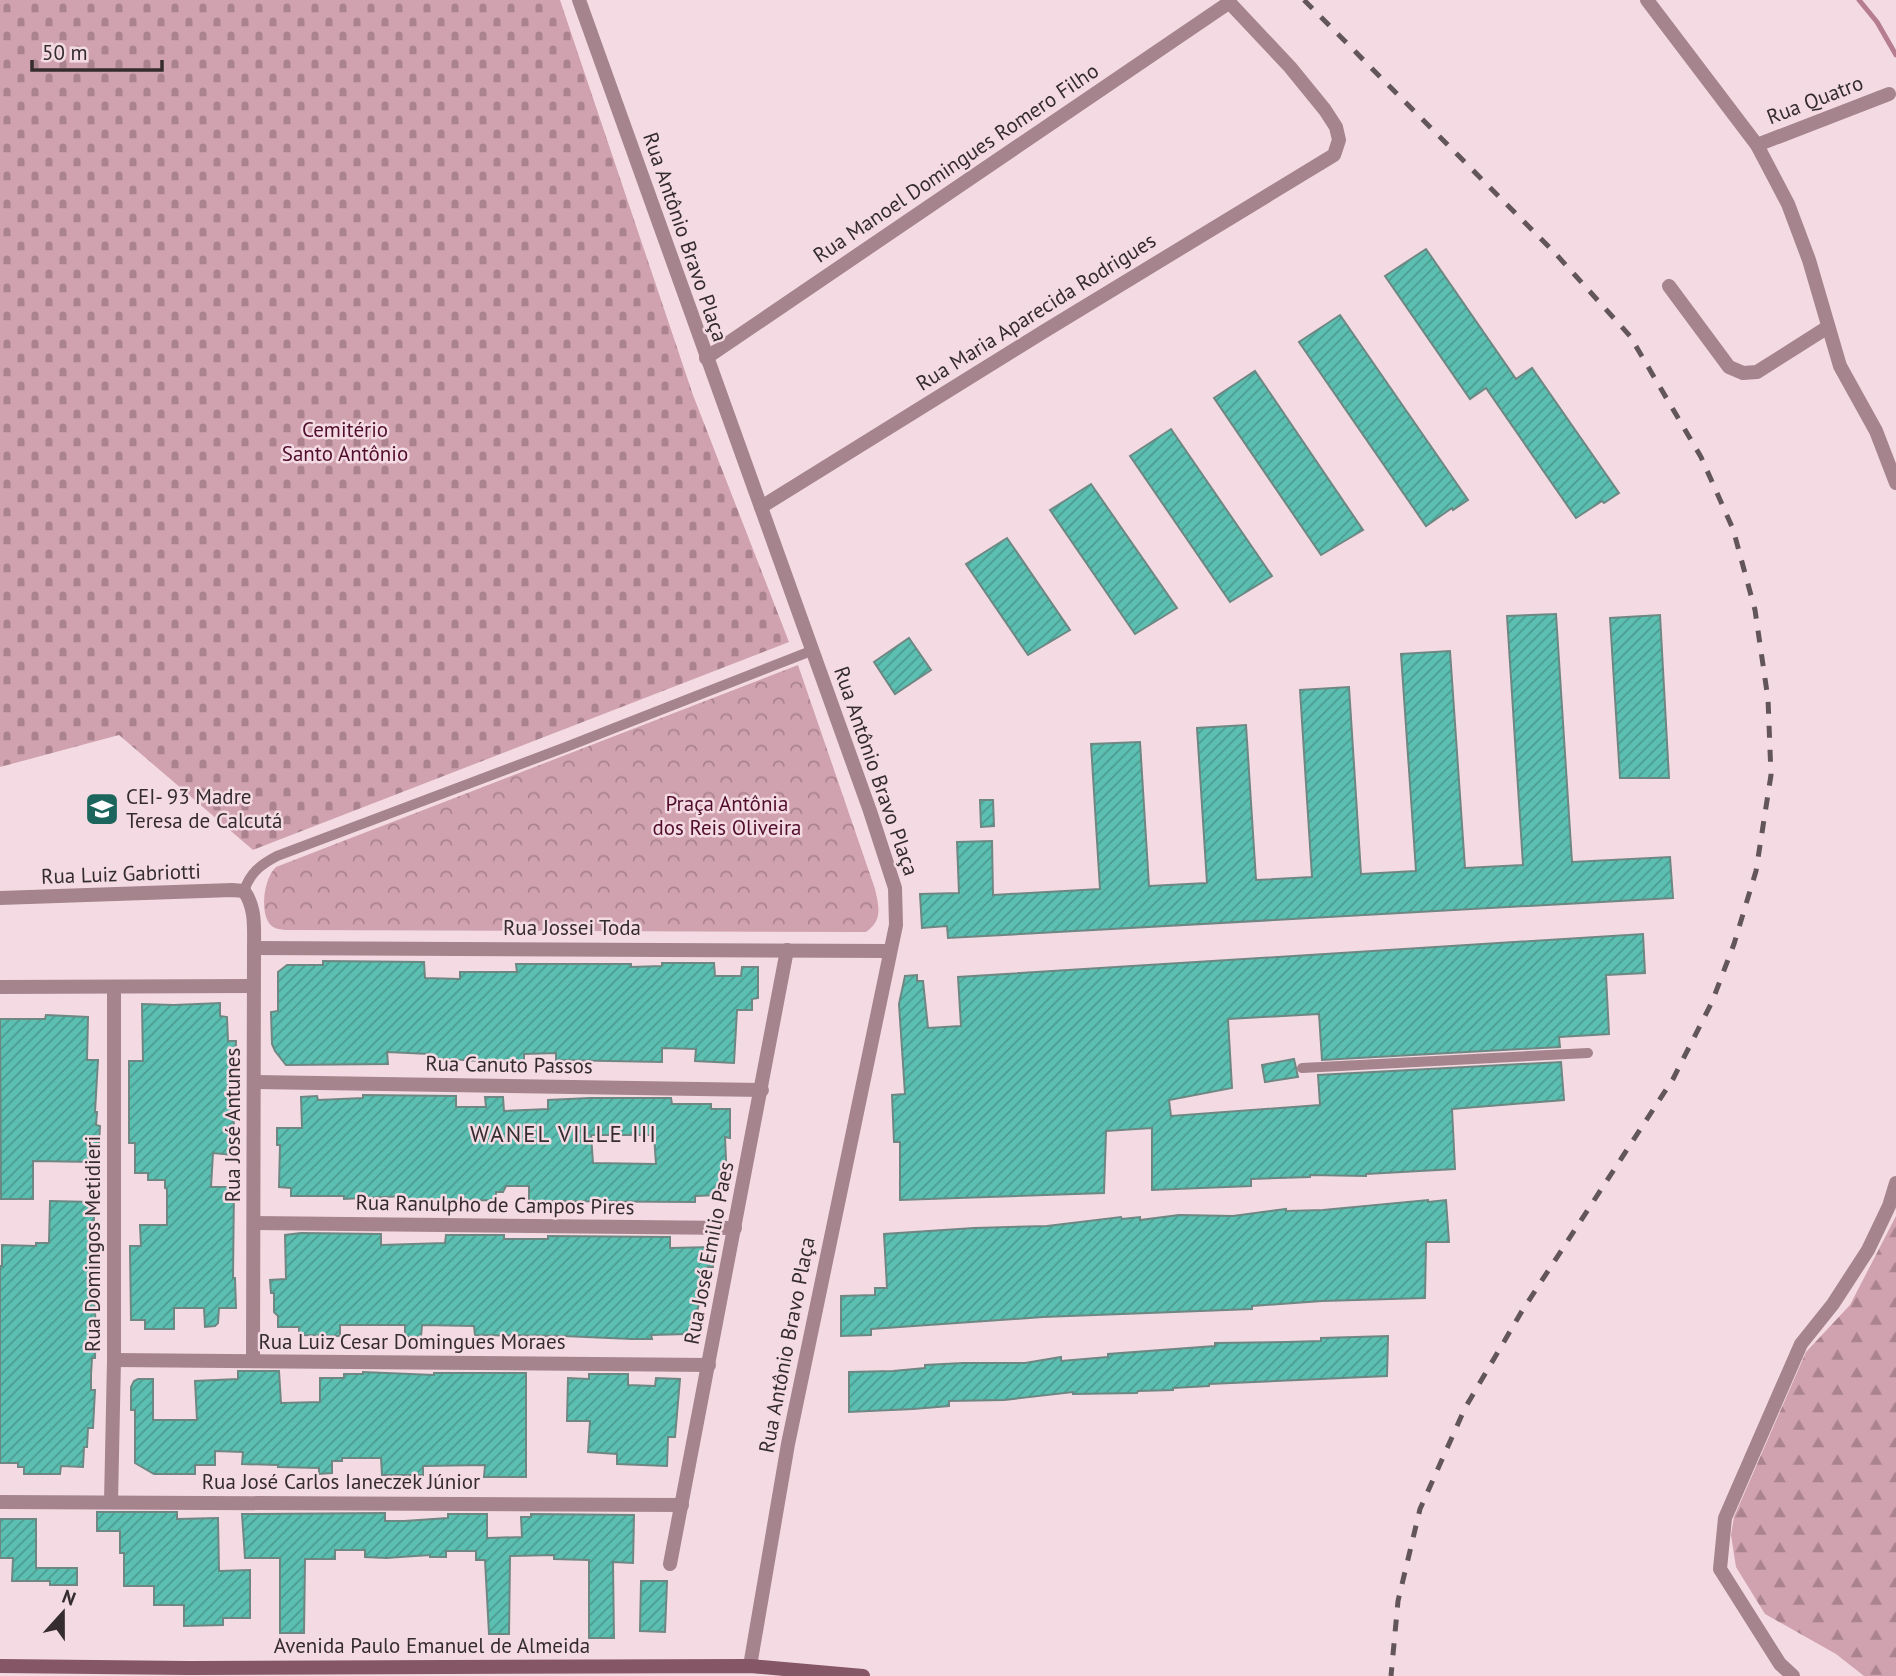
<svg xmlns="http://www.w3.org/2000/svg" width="1896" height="1676" viewBox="0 0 1896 1676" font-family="'PT Sans',sans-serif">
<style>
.forest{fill:url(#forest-firs)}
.cemetery{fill:url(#cemetery-stones)}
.park{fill:url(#park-crowns)}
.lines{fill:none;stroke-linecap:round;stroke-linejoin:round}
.stream{stroke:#b67d90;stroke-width:5}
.building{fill:url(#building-hatch);stroke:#6f8783;stroke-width:2;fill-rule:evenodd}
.service{stroke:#a5848e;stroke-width:10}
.minor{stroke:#a5848e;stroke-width:14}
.secondary{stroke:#855666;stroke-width:14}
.rail{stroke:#63565a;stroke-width:5;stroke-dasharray:12 12;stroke-linecap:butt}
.labels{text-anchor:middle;stroke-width:5;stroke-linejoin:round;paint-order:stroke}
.street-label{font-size:21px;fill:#352c2f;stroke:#f4dbe3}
.park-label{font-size:21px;fill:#510e2c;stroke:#f4dbe3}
.poi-label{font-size:21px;fill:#352c2f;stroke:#f4dbe3;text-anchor:start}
.neighbourhood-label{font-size:23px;letter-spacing:2px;fill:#352c2f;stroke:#f4dbe3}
</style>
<defs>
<pattern id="forest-firs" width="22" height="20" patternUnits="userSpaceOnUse" patternTransform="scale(1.75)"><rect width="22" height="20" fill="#d0a1af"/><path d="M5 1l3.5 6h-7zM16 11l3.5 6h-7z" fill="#aa838f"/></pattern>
<pattern id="cemetery-stones" width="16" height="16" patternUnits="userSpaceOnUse" patternTransform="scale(1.75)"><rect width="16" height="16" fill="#d0a1af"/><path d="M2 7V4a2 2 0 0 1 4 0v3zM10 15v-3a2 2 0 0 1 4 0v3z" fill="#aa838f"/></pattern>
<pattern id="park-crowns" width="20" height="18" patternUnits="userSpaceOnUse" patternTransform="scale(1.75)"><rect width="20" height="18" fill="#d0a1af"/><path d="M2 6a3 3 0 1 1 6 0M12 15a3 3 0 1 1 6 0" fill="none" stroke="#aa838f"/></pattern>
<pattern id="building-hatch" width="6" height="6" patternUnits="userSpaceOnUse" patternTransform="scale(1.75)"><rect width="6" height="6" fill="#5bbfb1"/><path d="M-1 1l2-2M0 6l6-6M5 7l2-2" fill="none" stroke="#4c9b90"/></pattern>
</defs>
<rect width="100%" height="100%" fill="#f4dbe3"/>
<!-- forest -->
<polygon class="forest" points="1896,1216 1896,1676 1864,1676 1836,1654 1765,1614 1736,1567 1731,1535 1734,1517 1806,1352 1850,1305"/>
<!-- cemetery -->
<polygon class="cemetery" points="0,0 560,0 693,395 789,642 253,850 119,735 0,767"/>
<!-- park -->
<path class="park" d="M798,665L875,889C879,907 883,920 866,932L285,930C279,929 273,929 269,923C260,910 264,878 276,867Z"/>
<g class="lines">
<!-- stream -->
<polyline class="stream" points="1859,0 1877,22 1896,55"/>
</g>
<!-- building -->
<g class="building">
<polygon points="1426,249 1516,379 1532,368 1619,493 1604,503 1602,501 1576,518 1486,388 1470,399 1385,276"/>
<polygon points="1340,315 1468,500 1453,510 1452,508 1426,526 1299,342"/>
<polygon points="1255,371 1363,530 1321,555 1214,398"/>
<polygon points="1171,429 1272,576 1230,602 1130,456"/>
<polygon points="1091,484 1177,608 1135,634 1050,510"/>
<polygon points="1007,538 1070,630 1028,655 966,564"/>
<polygon points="1556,614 1572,862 1670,857 1673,898 948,938 947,926 922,928 920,894 959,893 957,842 992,841 993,895 1100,889 1091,744 1140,742 1149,886 1207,883 1197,728 1246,725 1256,880 1312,877 1300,690 1349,687 1361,874 1416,871 1401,654 1450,651 1465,868 1523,865 1507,616"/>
<polygon points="1660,615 1669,778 1620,778 1610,618"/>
<polygon points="909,638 931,670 895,694 874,662"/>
<polygon points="980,800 993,800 994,826 981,827"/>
<polygon points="1643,934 1645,973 1606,975 1609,1034 1559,1037 1560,1047 1322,1060 1319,1014 1228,1019 1232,1088 1169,1100 1171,1116 1320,1105 1318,1075 1561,1062 1564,1100 1452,1109 1455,1169 1366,1174 1366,1176 1310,1175 1310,1177 1251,1179 1251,1186 1152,1190 1152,1128 1106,1131 1104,1193 900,1200 900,1142 894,1142 892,1095 905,1094 899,1004 905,976 917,975 917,981 923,981 928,1028 961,1026 958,977"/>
<polygon points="323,961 424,962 425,978 460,979 460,972 517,972 516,964 631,964 631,967 662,966 662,963 714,963 715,976 741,976 742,967 758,967 758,998 752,999 752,1010 737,1010 734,1063 695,1061 696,1049 662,1048 662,1062 556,1060 556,1053 524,1054 524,1063 514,1063 430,1058 430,1054 387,1052 388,1064 286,1065 275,1051 272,1044 271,1012 278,1011 278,972 287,965 323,965"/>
<polygon points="220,1003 220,1016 227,1017 228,1041 236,1041 233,1155 213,1153 211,1187 234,1187 233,1278 235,1278 236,1308 219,1308 218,1323 215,1326 205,1327 204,1308 174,1308 174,1329 145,1329 145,1320 131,1320 130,1246 141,1246 140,1225 167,1225 167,1189 165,1188 165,1180 148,1180 148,1173 135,1173 135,1143 129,1143 129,1061 143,1061 142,1004 174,1005"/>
<polygon points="46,1015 88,1017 87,1060 98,1060 95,1112 97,1112 96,1125 100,1126 99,1144 94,1144 94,1162 33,1161 33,1199 1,1199 0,1019 45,1019"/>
<polygon points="1294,1059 1298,1077 1265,1082 1262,1065"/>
<path d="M363,1095L456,1096V1107H486L485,1097H503L504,1111L548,1109V1100L590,1098H671L672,1104H711V1109H730V1138L725,1137L727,1182H723V1189H718V1195L695,1196V1202L529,1201V1186H506L503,1192H496V1200L452,1201L404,1200V1196L344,1199V1196H291V1188L279,1187L280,1145H277V1128H302L301,1097L317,1096L318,1100L363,1098ZM591,1135H654L656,1164L593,1163Z"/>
<polygon points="1428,1200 1428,1202 1446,1200 1449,1242 1426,1242 1425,1298 1322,1301 1252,1306 1252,1309 1043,1317 871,1329 871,1335 841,1336 841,1296 875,1295 875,1288 887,1288 884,1234 974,1228 1047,1226 1121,1217 1122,1219 1140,1217 1140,1220 1179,1215 1233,1216 1286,1209 1286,1211 1323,1210"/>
<polygon points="50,1201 94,1202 94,1224 90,1224 89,1285 93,1285 96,1327 95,1358 92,1358 91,1375 91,1390 95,1390 93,1428 88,1428 87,1447 84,1447 83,1467 61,1466 60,1474 24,1474 24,1467 18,1467 18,1463 0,1463 0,1266 2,1266 2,1245 36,1246 36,1243 49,1243"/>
<polygon points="301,1233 381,1234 381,1245 445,1243 446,1235 504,1235 504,1239 548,1239 548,1236 670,1237 670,1248 713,1247 713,1267 707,1267 694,1326 688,1334 651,1335 652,1339 632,1339 563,1336 475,1335 474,1326 422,1325 421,1337 405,1337 405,1325 340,1325 340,1336 299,1335 299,1327 278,1327 278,1316 274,1312 274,1293 271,1293 270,1280 286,1279 285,1235"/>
<polygon points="1388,1336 1387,1376 1209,1384 1209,1386 1173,1388 1173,1390 1138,1391 1137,1393 1073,1394 1073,1392 1004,1400 949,1401 949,1406 913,1409 849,1412 849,1372 893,1371 925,1368 925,1365 963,1363 1025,1363 1061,1357 1061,1361 1108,1357 1108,1354 1215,1346 1215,1343 1286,1342 1321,1341 1321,1338"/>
<polygon points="238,1371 279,1371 281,1403 320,1402 320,1378 344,1378 344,1374 363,1374 363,1372 434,1375 434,1373 526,1373 526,1477 484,1477 485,1465 423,1466 423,1475 382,1475 381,1458 342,1458 342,1461 332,1461 332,1473 319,1474 319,1468 278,1467 278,1465 242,1464 243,1452 215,1451 215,1465 195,1465 195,1474 154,1474 135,1463 135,1410 131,1410 131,1387 134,1381 138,1379 153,1379 153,1420 197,1420 195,1381 238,1379"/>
<polygon points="589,1374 628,1374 628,1385 655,1386 656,1378 680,1379 675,1437 668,1437 667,1466 617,1464 617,1454 588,1452 590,1421 567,1421 568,1378 589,1379"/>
<polygon points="97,1512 177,1512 177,1519 218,1518 219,1571 250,1570 250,1618 223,1618 223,1625 184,1626 184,1605 154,1605 154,1586 124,1586 124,1553 120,1553 120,1531 97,1531"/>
<polygon points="385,1513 385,1521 404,1521 448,1518 448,1514 487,1514 487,1538 522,1537 521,1517 531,1517 531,1514 634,1515 633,1563 613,1562 613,1566 614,1638 589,1638 589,1560 554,1559 554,1555 510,1556 509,1634 489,1634 485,1560 476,1560 476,1551 446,1551 446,1557 430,1557 430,1555 386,1558 365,1557 365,1550 335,1550 335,1559 305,1559 304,1633 280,1633 280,1558 245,1558 242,1514"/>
<polygon points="0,1519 36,1519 36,1568 77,1568 77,1585 50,1585 50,1581 12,1581 13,1558 0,1558"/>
<polygon points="641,1581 667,1581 665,1632 640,1631"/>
</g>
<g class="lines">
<!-- service -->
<g class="service">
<path d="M244,891C250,873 260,865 277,856L566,747L811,651"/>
<polyline points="1302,1068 1588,1053"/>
</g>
<!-- minor -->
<g class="minor">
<polyline points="579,0 870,811 895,888 896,925 788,1444 750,1666"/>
<polyline points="1647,0 1757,145 1788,204 1809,260 1840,366 1876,431 1896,483"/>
<polyline points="1757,145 1889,94"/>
<polyline points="1669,286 1729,367 1743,373 1757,372 1828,327"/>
<polyline points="706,358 1230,2"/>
<polyline points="761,507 1043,332 1334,155 1339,140 1336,127 1325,110 1290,67 1227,0"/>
<path d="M0,898L232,890L244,891C256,908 254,928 254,948L253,1361"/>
<polyline points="254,948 889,951"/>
<polyline points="0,987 252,986"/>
<polyline points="255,1082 762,1090"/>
<polyline points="255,1223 735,1228"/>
<polyline points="114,1360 709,1365"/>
<polyline points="0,1502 682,1505"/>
<polyline points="111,1502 114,1360 114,987"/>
<polyline points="670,1564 787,950"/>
<polyline points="1793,1676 1780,1664 1720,1569 1725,1518 1801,1344 1833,1304 1868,1250 1889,1206 1896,1183"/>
</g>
<!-- secondary -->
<polyline class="secondary" points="0,1666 189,1668 750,1666 863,1676"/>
<!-- rail -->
<polyline class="rail" points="1304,0 1555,253 1630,336 1701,457 1733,529 1755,610 1768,699 1771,775 1756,871 1734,944 1712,1002 1673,1079 1522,1311 1465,1408 1420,1509 1398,1601 1391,1676"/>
</g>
<!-- icons -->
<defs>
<g id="school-square" transform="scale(1.75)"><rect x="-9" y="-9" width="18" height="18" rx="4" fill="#1c655d" stroke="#f4dbe3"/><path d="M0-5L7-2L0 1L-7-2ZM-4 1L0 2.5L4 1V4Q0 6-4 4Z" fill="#fff"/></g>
</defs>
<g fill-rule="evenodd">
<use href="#school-square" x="102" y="809"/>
</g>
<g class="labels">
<!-- street labels -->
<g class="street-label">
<text transform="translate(1815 100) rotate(-21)" y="7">Rua Quatro</text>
<text transform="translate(956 163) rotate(-34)" y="7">Rua Manoel Domingues Romero Filho</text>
<text transform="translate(685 237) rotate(71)" y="7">Rua Antônio Bravo Plaça</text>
<text transform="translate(1036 312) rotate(-32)" y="7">Rua Maria Aparecida Rodrigues</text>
<text transform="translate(876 771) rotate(71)" y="7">Rua Antônio Bravo Plaça</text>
<text transform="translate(121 874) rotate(-2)" y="7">Rua Luiz Gabriotti</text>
<text x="572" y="935">Rua Jossei Toda</text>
<text transform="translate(509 1065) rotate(1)" y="7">Rua Canuto Passos</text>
<text transform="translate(233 1125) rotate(-90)" y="7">Rua José Antunes</text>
<text transform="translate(495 1205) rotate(1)" y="7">Rua Ranulpho de Campos Pires</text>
<text transform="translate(93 1244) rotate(-90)" y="7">Rua Domingos Metidieri</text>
<text transform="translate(709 1253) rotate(-79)" y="7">Rua José Emilio Paes</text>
<text x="412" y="1349">Rua Luiz Cesar Domingues Moraes</text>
<text transform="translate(787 1345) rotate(-79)" y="7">Rua Antônio Bravo Plaça</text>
<text x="341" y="1489">Rua José Carlos Ianeczek Júnior</text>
<text x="432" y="1653">Avenida Paulo Emanuel de Almeida</text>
</g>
<!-- park labels -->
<g class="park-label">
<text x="345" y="437">Cemitério<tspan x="345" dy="24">Santo Antônio</tspan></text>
<text x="727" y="811">Praça Antônia<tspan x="727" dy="24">dos Reis Oliveira</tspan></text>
</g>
<!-- poi labels -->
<g class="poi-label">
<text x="126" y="804">CEI- 93 Madre<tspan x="126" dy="24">Teresa de Calcutá</tspan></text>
</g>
<!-- neighbourhood labels -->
<g class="neighbourhood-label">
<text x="564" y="1142">WANEL VILLE III</text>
</g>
</g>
<!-- north arrow -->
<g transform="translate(63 1613) rotate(21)" stroke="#f4dbe3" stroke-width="5" paint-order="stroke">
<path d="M0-5L12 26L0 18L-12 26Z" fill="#352c2f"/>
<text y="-10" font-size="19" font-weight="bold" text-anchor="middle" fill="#352c2f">N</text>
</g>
<!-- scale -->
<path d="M32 60v10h130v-10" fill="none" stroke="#352c2f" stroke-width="3.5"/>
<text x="42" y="60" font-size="21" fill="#352c2f" stroke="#f4dbe3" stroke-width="5" paint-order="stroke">50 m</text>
</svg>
